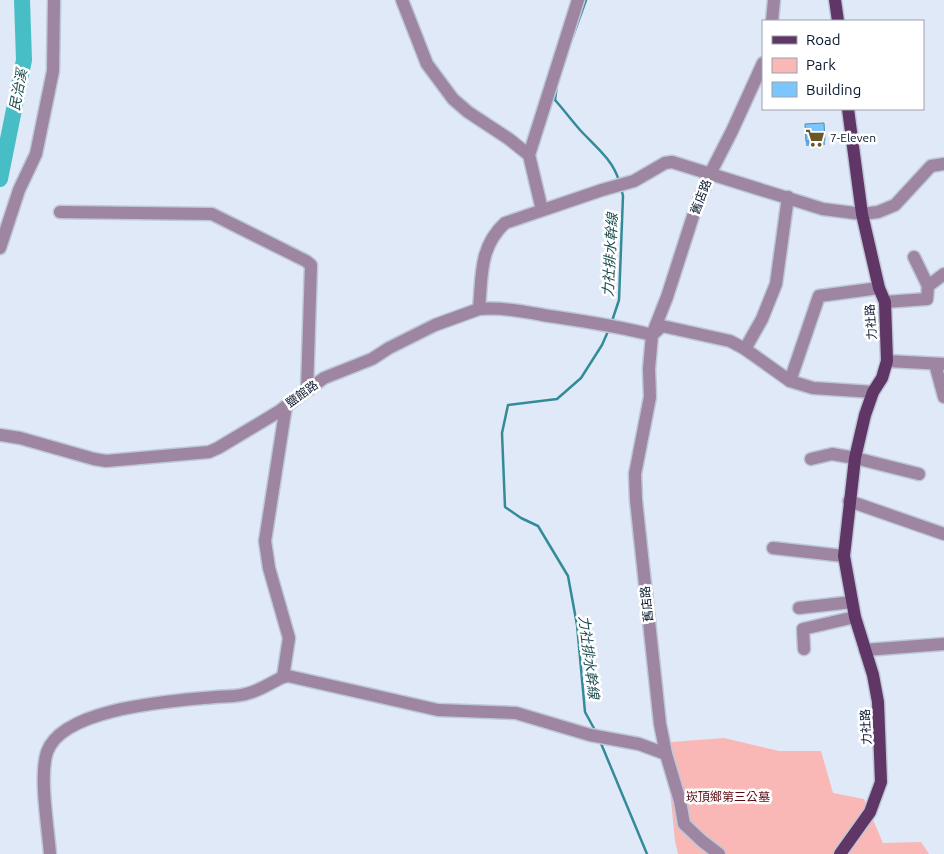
<svg xmlns="http://www.w3.org/2000/svg" width="944" height="854" viewBox="0 0 944 854" font-family="Ubuntu,'Noto Sans TC',sans-serif">
<style>
.green{fill:#f9b8b5}
.lines{fill:none;stroke-linecap:round;stroke-linejoin:round}
.stream{stroke:#348b98;stroke-width:2.5}
.river{stroke:#47bdc5;stroke-width:16}
.minor-casing{stroke:#bdc7d7;stroke-width:15}
.major-casing{stroke:#bdc7d7;stroke-width:15}
.minor{stroke:#9e86a2;stroke-width:12}
.major{stroke:#5f3666;stroke-width:12}
.wall{fill:#6aaada}
.building{fill:#7bc6fd;stroke:#568bb1}
.labels{text-anchor:middle;stroke-width:5;stroke-linejoin:round;paint-order:stroke}
.poi-label{font-size:12px;fill:#08162f;stroke:#fff;text-anchor:start}
.street-label{font-size:12px;fill:#08162f;stroke:#fff}
.park-label{font-size:12px;fill:#580b13;stroke:#fff}
.water-label{font-size:14px;font-style:italic;fill:#184c4f;stroke:#fff}
</style>
<rect width="100%" height="100%" fill="#e0e9f7"/>
<!-- green -->
<polygon class="green" points="724,738 779,751 821,751 833,793 864,799 883,843 921,842 929,854 678,854 675,841 668,770 659,743"/>
<g class="lines">
<!-- stream -->
<g class="stream">
<polyline points="573,36 586,0"/>
<path d="M557,84L555,100C564,110 572,121 581,131C595,146 613,160 619,181"/>
<polyline points="612,321 619,300 623,196 621,188"/>
<polyline points="596,732 585,712 577,625 568,576 538,526 521,518 505,507 502,433 508,405 557,399 581,378 602,345 609,329"/>
<polyline points="600,741 647,854"/>
</g>
<!-- river -->
<polyline class="river" points="0,179 24,60 22,0"/>
<!-- minor casing -->
<g class="minor-casing">
<g id="minor">
<polyline points="402,0 427,64 453,99 468,112 509,139 529,155 542,210"/>
<polyline points="772,21 774,0"/>
<polyline points="529,155 578,0"/>
<polyline points="60,212 212,214 306,261 311,265 307,390"/>
<polyline points="0,248 19,190 36,154 53,71 54,0"/>
<polyline points="914,257 928,286"/>
<polyline points="885,302 927,299 928,286 944,274"/>
<path d="M479,309C482,276 479,247 505,223L602,190L634,181L665,163L672,162L823,209L862,214L878,212L895,205L931,166L944,164"/>
<polyline points="745,349 762,319 776,284 788,197"/>
<polyline points="887,361 944,364"/>
<polyline points="935,364 944,397"/>
<polyline points="790,381 819,296 879,288"/>
<path d="M0,435L20,438L94,459L106,461L209,452L218,448L278,412L324,378L372,359L389,348L435,325L479,309C503,307 526,312 549,316C583,321 618,326 652,335L662,326L730,341L745,349L790,381L813,388L873,392"/>
<polyline points="811,459 832,454 855,458 919,474"/>
<polyline points="849,501 944,534"/>
<polyline points="773,548 844,556"/>
<polyline points="799,608 852,602"/>
<polyline points="804,649 803,629 855,617"/>
<polyline points="865,650 944,644"/>
<polyline points="283,677 289,638 269,568 265,541 286,406"/>
<path d="M50,854C48,827 39,776 47,752C63,707 174,701 215,697C226,696 239,697 249,693C261,690 272,682 283,677L288,676L438,710L516,713L590,735L639,744L666,754"/>
<polyline points="719,854 702,841 684,824 680,801 666,754 660,724 636,500 635,474 650,397 649,369 652,335 667,297 694,213 710,174 732,131 763,63"/>
</g>
</g>
<!-- major casing -->
<g class="major-casing">
<g id="major">
<polyline points="835,0 838,21"/>
<polyline points="840,854 870,812 881,782 878,702 873,675 855,617 844,556 855,458 865,415 873,392 882,378 887,361 885,302 879,288 862,214 848,109"/>
</g>
</g>
<!-- minor -->
<use href="#minor" class="minor"/>
<!-- major -->
<use href="#major" class="major"/>
</g>
<!-- wall -->
<polygon class="wall" points="805,130 825,140 825,145 806,146"/>
<!-- building -->
<polygon class="building" points="824,123 825,140 806,141 805,124"/>
<!-- icons -->
<defs>
<g id="supermarket-bare" transform="scale(1.5)"><path d="M-6-5.5h2.5l.6 2H6L4.5 2H-2.5L-4.4-4H-6ZM-1.5 3.2a1.3 1.3 0 1 0 .1 0ZM3 3.2a1.3 1.3 0 1 0 .1 0Z" fill="#6e5526" stroke="#fff" stroke-width="2.5" paint-order="stroke"/></g>
</defs>
<g fill-rule="evenodd">
<use href="#supermarket-bare" x="815" y="138"/>
</g>
<g class="labels">
<!-- poi labels -->
<g class="poi-label">
<text x="830" y="142">7-Eleven</text>
</g>
<!-- street labels -->
<g class="street-label">
<text transform="translate(701 197) rotate(-69)" y="4">舊店路</text>
<text transform="translate(871 322) rotate(-94)" y="4">力社路</text>
<text transform="translate(302 394) rotate(-36)" y="4">鹽館路</text>
<text transform="translate(647 604) rotate(-96)" y="4">舊店路</text>
<text transform="translate(866 727) rotate(-93)" y="4">力社路</text>
</g>
<!-- park labels -->
<g class="park-label">
<text x="728" y="801">崁頂鄉第三公墓</text>
</g>
<!-- water labels -->
<g class="water-label">
<text transform="translate(18 90) rotate(-79)" y="5">民治溪</text>
<text transform="translate(610 255) rotate(-87)" y="5">力社排水幹線</text>
<text transform="translate(589 657) rotate(83)" y="5">力社排水幹線</text>
</g>
</g>
<!-- legend -->
<rect x="762" y="20" width="162" height="90" fill="#ffffff" stroke="#9ca2ac"/>
<rect x="772" y="36" width="25" height="8" fill="#5f3666" stroke="#9ca2ac"/>
<text x="806" y="45" font-size="15" fill="#08162f">Road</text>
<rect x="772" y="58" width="25" height="15" fill="#f9b8b5" stroke="#9ca2ac"/>
<text x="806" y="70" font-size="15" fill="#08162f">Park</text>
<rect x="772" y="82" width="25" height="15" fill="#7bc6fd" stroke="#9ca2ac"/>
<text x="806" y="95" font-size="15" fill="#08162f">Building</text>
</svg>
